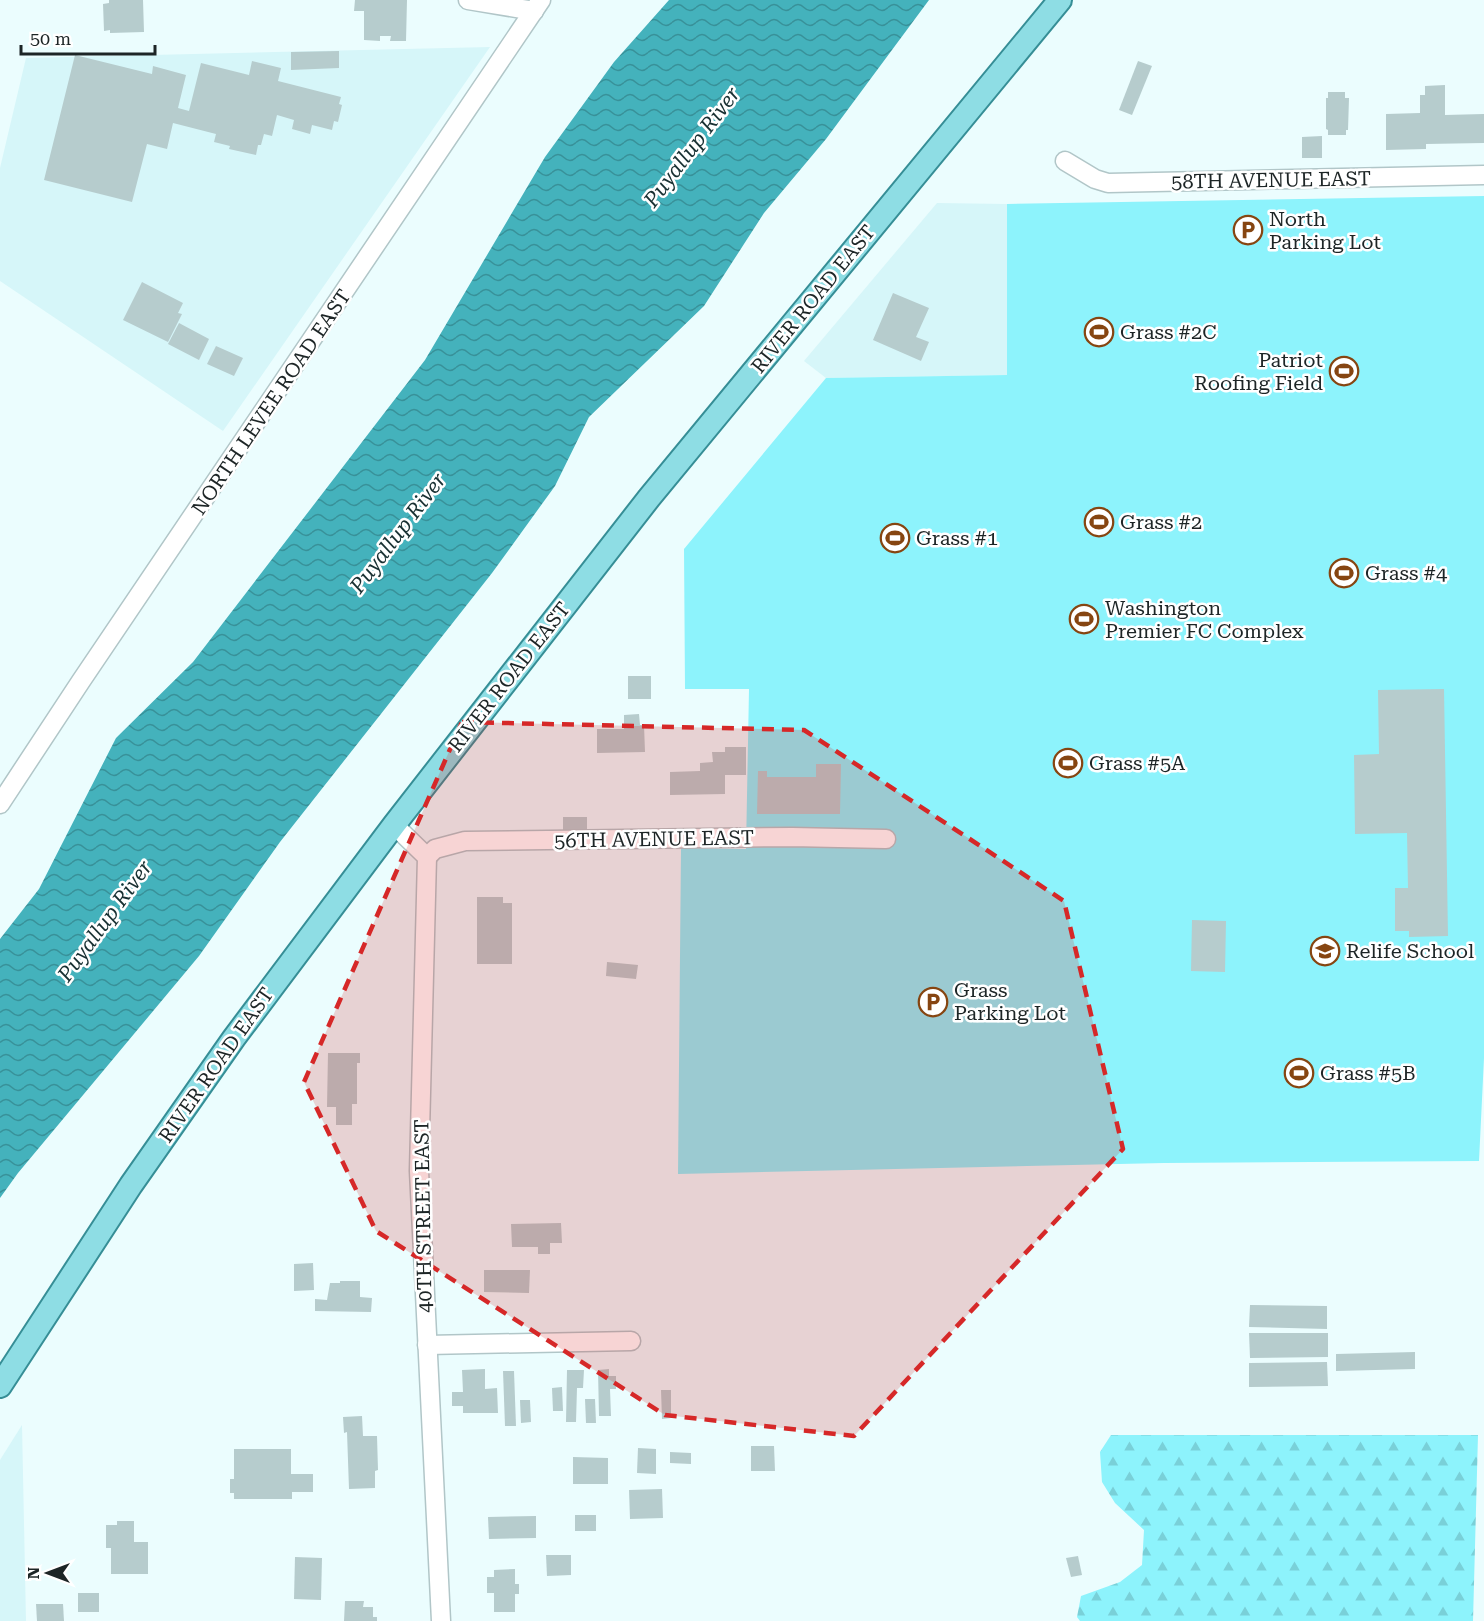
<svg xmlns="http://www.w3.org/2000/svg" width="1484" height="1621" viewBox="0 0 1484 1621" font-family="'Roboto Serif',serif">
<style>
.built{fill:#d6f6f9}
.forest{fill:url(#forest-firs)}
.garden{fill:#8df3fc}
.water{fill:url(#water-waves)}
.building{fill:#b6cccd}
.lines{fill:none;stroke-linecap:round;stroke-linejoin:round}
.minor-casing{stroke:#b1c6c8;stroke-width:21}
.major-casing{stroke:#368e96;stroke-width:26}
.minor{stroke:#fff;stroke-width:18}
.major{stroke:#8edde4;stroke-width:22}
.marked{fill:#d62828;fill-opacity:0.2;stroke:#d62828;stroke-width:4.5;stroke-dasharray:12 8;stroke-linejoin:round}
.labels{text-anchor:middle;stroke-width:5;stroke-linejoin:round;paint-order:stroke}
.street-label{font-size:20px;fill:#1d2526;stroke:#fff}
.poi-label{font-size:20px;fill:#1d2526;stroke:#fff;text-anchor:start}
.water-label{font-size:21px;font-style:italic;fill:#183032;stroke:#fff}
</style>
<defs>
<pattern id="forest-firs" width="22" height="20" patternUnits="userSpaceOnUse" patternTransform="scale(1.5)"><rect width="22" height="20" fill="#8df3fc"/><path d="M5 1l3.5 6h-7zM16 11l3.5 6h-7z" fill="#79d0d8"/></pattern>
<pattern id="water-waves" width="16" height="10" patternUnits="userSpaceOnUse" patternTransform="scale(1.5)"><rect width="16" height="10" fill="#44b2bc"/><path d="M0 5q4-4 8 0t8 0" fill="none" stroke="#389199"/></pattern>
</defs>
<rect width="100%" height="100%" fill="#ebfdfe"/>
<!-- built -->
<g class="built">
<polygon points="490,47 223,431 0,281 0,168 26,58"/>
<polygon points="937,203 1007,204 1008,375 826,378 804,361"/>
<polygon points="22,1425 26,1621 0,1621 0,1460"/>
</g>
<!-- forest -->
<polygon class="forest" points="1111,1435 1478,1435 1473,1621 1080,1621 1077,1617 1081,1596 1120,1582 1142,1565 1144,1530 1115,1503 1102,1482 1100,1452"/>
<!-- garden -->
<polygon class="garden" points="1484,196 1484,1058 1479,1161 1164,1163 678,1174 681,848 746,849 749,689 685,689 684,549 826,378 1007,375 1007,204"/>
<!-- water -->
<polygon class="water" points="669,0 929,0 826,139 764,213 704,306 589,417 555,486 492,573 280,842 199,956 18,1173 0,1198 0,939 39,889 116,738 193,662 425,360 545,157 614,62"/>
<!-- building -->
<g class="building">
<polygon points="109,0 143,0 144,32 110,33 110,30 104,31 103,4 109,3"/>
<polygon points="355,0 407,0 406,41 390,41 391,36 380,36 380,41 364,40 364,11 354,11"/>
<polygon points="339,51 339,68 291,70 291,52"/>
<polygon points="75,55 152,74 153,66 186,75 178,108 189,111 201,63 249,75 252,61 281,68 278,81 341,97 339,104 342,105 338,122 334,121 332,130 312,125 310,134 292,129 294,120 277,115 272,136 264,134 261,145 258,145 256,155 229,149 230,146 214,142 216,134 173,123 167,149 147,144 132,202 44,180"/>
<polygon points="1138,61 1152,66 1132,115 1119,110"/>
<polygon points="1445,85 1445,115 1484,114 1484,143 1426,144 1426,149 1386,150 1386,114 1420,113 1420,95 1425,95 1425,86"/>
<polygon points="1328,92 1345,92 1345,98 1349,98 1348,130 1346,130 1346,135 1328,135 1328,130 1326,129 1326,98 1328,98"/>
<polygon points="1322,136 1322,158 1302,158 1302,137"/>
<polygon points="142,282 183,303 178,313 182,314 168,342 123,320"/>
<polygon points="893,293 929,308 916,337 929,342 921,361 873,340"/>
<polygon points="179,323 209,339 199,360 168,344"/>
<polygon points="216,346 243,358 234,376 207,364"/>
<rect x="628" y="676" width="23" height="23"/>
<polygon points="1444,689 1448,936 1409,937 1409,931 1395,931 1395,888 1408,888 1407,833 1355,834 1354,755 1379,754 1378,690"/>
<polygon points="639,714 640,725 644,725 645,752 597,753 597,729 624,729 624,715"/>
<polygon points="725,747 746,747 746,775 725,775 725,794 670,795 670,772 700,771 700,763 713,762 712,752 725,752"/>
<polygon points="816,764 841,764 840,814 757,814 758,771 767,771 767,777 816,777"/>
<rect x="563" y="817" width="24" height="14"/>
<polygon points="477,897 503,897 503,903 512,903 512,964 477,964"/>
<polygon points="1192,920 1226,921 1225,972 1191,971"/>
<polygon points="607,962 638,965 636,979 606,976"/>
<polygon points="328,1053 360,1053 360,1063 357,1063 357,1104 352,1104 352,1125 336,1125 336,1107 327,1107"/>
<polygon points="561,1223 562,1243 550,1243 550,1254 538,1254 538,1247 512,1247 511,1224"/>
<polygon points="313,1263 314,1290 294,1291 294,1264"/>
<polygon points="484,1270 530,1270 529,1293 484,1292"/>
<polygon points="340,1281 360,1281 360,1297 372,1298 371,1312 315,1311 315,1299 327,1300 330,1283 340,1283"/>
<polygon points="1250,1305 1327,1306 1327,1329 1249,1327"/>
<polygon points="1249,1333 1328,1333 1328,1357 1250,1358"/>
<polygon points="1415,1352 1415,1369 1336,1371 1336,1354"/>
<polygon points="1327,1362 1328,1386 1249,1387 1249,1363"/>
<polygon points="485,1369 485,1389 497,1388 498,1413 463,1413 463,1406 452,1406 452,1392 463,1392 462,1370"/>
<polygon points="609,1369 609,1376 616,1376 616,1389 610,1389 611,1416 599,1416 598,1370"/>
<polygon points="567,1370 584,1370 583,1388 577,1388 576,1422 566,1422"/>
<polygon points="503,1371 514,1371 516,1426 505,1426"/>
<polygon points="562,1387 563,1411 553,1411 552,1388"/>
<polygon points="661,1390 671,1390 671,1418 662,1419"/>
<polygon points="585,1399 595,1399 596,1423 586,1423"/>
<polygon points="520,1400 530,1400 531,1422 521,1423"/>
<polygon points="362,1416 363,1436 377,1436 378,1470 375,1471 375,1488 349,1489 347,1432 344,1433 343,1417"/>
<polygon points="751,1446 774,1446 775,1471 751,1471"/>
<polygon points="638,1448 656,1449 656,1474 637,1473"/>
<polygon points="234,1449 291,1449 291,1474 313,1474 313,1492 292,1492 292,1499 234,1499 234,1493 230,1493 230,1479 234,1479"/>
<polygon points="670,1452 691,1453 691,1464 670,1463"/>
<polygon points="573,1457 608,1458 608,1484 573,1484"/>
<polygon points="662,1489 663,1518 630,1519 629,1490"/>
<rect x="575" y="1515" width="21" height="16"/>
<polygon points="536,1516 536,1538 489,1539 488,1517"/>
<polygon points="117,1521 134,1521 134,1542 148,1542 148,1574 111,1574 111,1548 106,1548 106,1525 117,1525"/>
<polygon points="546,1555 571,1555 571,1575 547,1576"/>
<polygon points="1078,1556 1082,1575 1071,1577 1066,1558"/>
<polygon points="295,1557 322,1558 321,1600 294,1599"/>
<polygon points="515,1569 515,1584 519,1584 519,1594 515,1594 515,1612 494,1612 494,1593 487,1593 487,1577 494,1577 494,1570"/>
<rect x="78" y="1593" width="21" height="19"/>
<polygon points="345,1601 364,1601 363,1607 373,1607 373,1617 377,1617 377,1621 344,1621"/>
<polygon points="36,1604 63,1604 64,1621 37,1621"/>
</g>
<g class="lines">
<!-- minor casing -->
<g class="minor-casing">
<g id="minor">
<polyline points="468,0 534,11"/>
<polyline points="1065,161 1095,179 1108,183 1484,175"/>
<polyline points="0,804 81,681 541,0"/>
<polyline points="394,825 427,857 419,1171 441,1621"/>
<polyline points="427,857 435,849 465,841 792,837 886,839"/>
<polyline points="427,1345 631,1341"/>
</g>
</g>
<!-- major casing -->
<g class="major-casing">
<polyline id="major" points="0,1386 131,1185 234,1038 394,825 649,498 1060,0"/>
</g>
<!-- minor -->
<use href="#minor" class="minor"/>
<!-- major -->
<use href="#major" class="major"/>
</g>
<!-- marked area -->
<path class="marked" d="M462,722L804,730L1064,901L1123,1149L854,1436L665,1415L376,1231L304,1082Z"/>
<!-- icons -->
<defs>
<g id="parking-ring" transform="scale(1.5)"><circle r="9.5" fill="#fff" stroke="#864511" stroke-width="1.5"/><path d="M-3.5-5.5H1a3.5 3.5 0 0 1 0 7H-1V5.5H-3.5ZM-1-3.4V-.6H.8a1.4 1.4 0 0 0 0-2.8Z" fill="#864511"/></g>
<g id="stadium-ring" transform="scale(1.5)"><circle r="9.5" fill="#fff" stroke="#864511" stroke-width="1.5"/><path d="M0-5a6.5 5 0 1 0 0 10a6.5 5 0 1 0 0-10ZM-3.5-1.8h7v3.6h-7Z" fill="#864511"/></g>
<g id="school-ring" transform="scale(1.5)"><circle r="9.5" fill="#fff" stroke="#864511" stroke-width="1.5"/><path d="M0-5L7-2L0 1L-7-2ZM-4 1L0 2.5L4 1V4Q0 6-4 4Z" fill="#864511"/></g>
</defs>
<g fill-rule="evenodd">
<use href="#parking-ring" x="1248" y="230"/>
<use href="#stadium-ring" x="1099" y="332"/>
<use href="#stadium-ring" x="1344" y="371"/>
<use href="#stadium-ring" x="1099" y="522"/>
<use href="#stadium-ring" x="895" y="538"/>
<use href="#stadium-ring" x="1344" y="573"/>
<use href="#stadium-ring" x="1084" y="619"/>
<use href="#stadium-ring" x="1068" y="763"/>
<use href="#school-ring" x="1325" y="951"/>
<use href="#parking-ring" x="933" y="1002"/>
<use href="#stadium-ring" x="1299" y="1073"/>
</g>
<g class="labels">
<!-- street labels -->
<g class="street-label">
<text transform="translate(1271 180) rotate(-1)" y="7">58TH AVENUE EAST</text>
<text transform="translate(813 299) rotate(-51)" y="7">RIVER ROAD EAST</text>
<text transform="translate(271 402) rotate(-56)" y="7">NORTH LEVEE ROAD EAST</text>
<text transform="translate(509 677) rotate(-52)" y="7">RIVER ROAD EAST</text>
<text transform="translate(654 839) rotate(-1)" y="7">56TH AVENUE EAST</text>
<text transform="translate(216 1065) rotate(-55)" y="7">RIVER ROAD EAST</text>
<text transform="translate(423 1216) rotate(-91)" y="7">40TH STREET EAST</text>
</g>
<!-- poi labels -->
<g class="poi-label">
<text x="1269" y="226">North<tspan x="1269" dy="23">Parking Lot</tspan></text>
<text x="1120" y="339">Grass #2C</text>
<text x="1323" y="367" text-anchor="end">Patriot<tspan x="1323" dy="23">Roofing Field</tspan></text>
<text x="1120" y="529">Grass #2</text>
<text x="916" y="545">Grass #1</text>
<text x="1365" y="580">Grass #4</text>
<text x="1105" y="615">Washington<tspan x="1105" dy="23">Premier FC Complex</tspan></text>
<text x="1089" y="770">Grass #5A</text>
<text x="1346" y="958">Relife School</text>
<text x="954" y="997">Grass<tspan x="954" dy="23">Parking Lot</tspan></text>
<text x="1320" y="1080">Grass #5B</text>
</g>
<!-- water labels -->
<g class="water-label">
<text transform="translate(692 147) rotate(-53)" y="7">Puyallup River</text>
<text transform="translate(398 533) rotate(-53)" y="7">Puyallup River</text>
<text transform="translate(105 921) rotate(-54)" y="7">Puyallup River</text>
</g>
</g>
<!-- north arrow -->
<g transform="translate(48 1573) rotate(270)" stroke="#ffffff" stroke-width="4.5" paint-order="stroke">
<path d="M0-4.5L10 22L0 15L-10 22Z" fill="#1d2526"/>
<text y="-9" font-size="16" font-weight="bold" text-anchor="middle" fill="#1d2526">N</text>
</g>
<!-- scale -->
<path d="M21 45v9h134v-9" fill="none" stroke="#1d2526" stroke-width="3"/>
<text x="30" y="45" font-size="18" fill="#1d2526" stroke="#ffffff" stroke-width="4.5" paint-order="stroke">50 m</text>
</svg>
